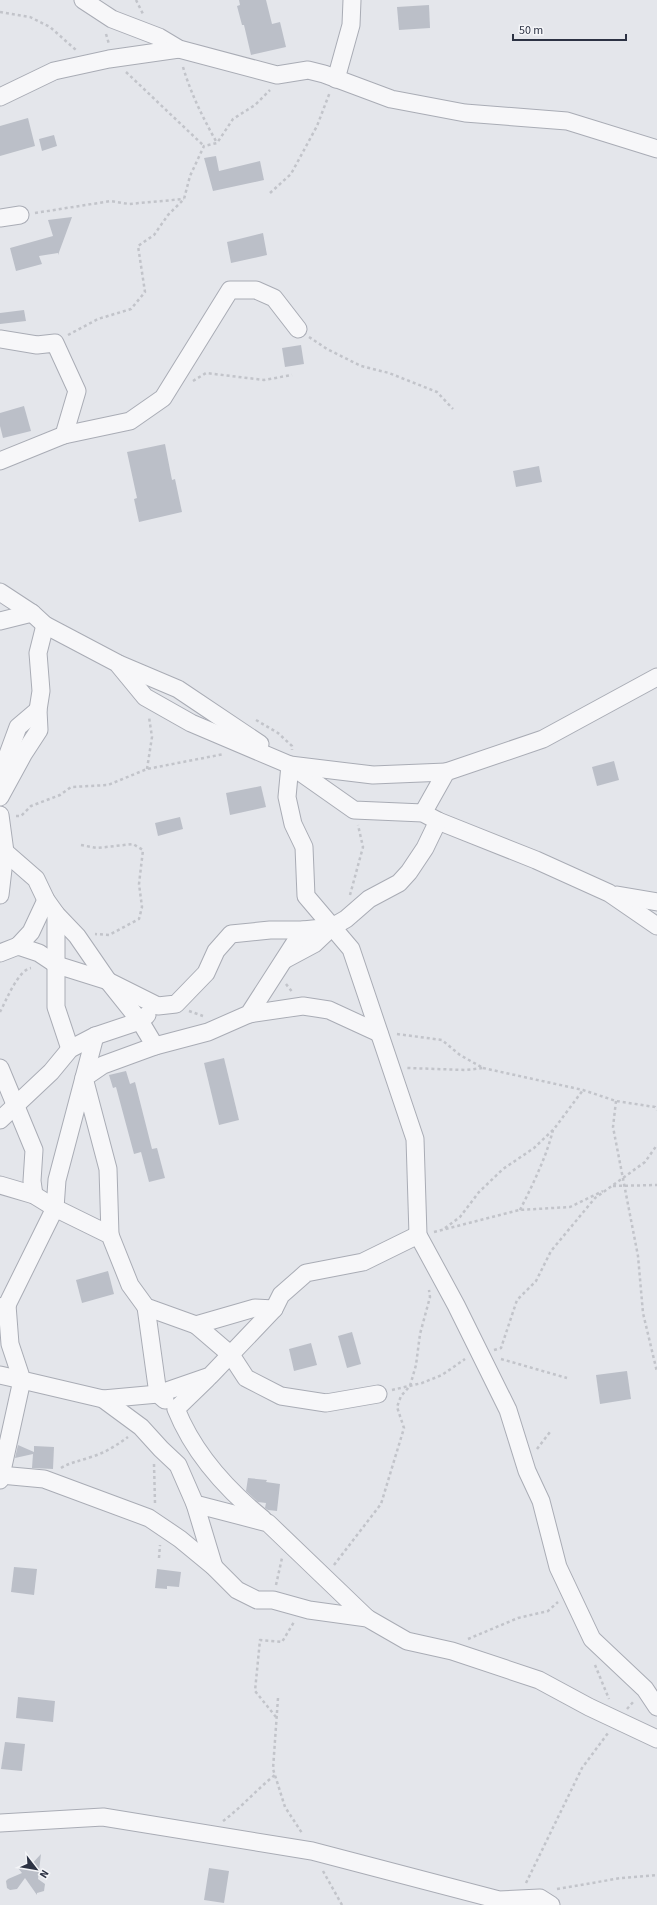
<svg xmlns="http://www.w3.org/2000/svg" width="657" height="1905" viewBox="0 0 657 1905" font-family="'Source Sans 3',sans-serif">
<style>
.building{fill:#bbbfc8}
.lines{fill:none;stroke-linecap:round;stroke-linejoin:round}
.minor-casing{stroke:#a9acb5;stroke-width:19}
.path{stroke:#c2c4ca;stroke-width:2.5;stroke-dasharray:3 3;stroke-linecap:butt}
.minor{stroke:#f7f7f9;stroke-width:17}
</style>
<rect width="100%" height="100%" fill="#e4e6eb"/>
<!-- building -->
<g class="building">
<polygon points="239,0 266,0 272,24 280,22 286,47 251,55 244,25 242,25 237,6 240,5"/>
<polygon points="429,5 430,28 399,30 397,7"/>
<polygon points="28,118 35,146 0,156 0,126"/>
<polygon points="54,135 57,146 42,151 39,139"/>
<polygon points="216,156 219,171 260,161 264,180 213,191 204,158"/>
<polygon points="72,217 58,255 58,253 39,256 42,264 16,271 10,248 53,236 48,220"/>
<polygon points="263,233 267,255 231,263 227,242"/>
<polygon points="24,310 26,321 0,324 0,313"/>
<polygon points="301,345 304,364 285,367 282,348"/>
<polygon points="24,406 31,431 3,438 0,426 0,413"/>
<polygon points="165,444 172,480 175,479 182,512 139,522 134,499 137,498 127,452"/>
<polygon points="539,466 542,482 516,487 513,471"/>
<polygon points="614,761 619,780 597,786 592,767"/>
<polygon points="261,786 266,807 230,815 226,793"/>
<polygon points="180,817 183,829 158,836 155,823"/>
<polygon points="224,1058 239,1120 219,1125 204,1063"/>
<polygon points="126,1071 130,1084 135,1082 152,1149 157,1148 165,1178 149,1182 141,1152 134,1154 116,1087 113,1088 109,1075"/>
<polygon points="108,1271 114,1294 82,1303 76,1280"/>
<polygon points="352,1332 361,1364 347,1368 338,1336"/>
<polygon points="311,1343 317,1365 294,1371 289,1349"/>
<polygon points="627,1371 631,1399 600,1404 596,1375"/>
<polygon points="18,1445 34,1452 34,1446 54,1447 53,1469 32,1468 33,1454 15,1458"/>
<polygon points="248,1478 267,1480 266,1482 280,1484 277,1511 268,1510 265,1508 266,1503 258,1502 246,1491"/>
<polygon points="14,1567 37,1569 34,1595 11,1592"/>
<polygon points="157,1569 181,1572 179,1587 167,1586 167,1589 155,1588"/>
<polygon points="18,1697 55,1701 53,1722 16,1718"/>
<polygon points="5,1742 25,1744 22,1771 1,1769"/>
<polygon points="41,1854 38,1879 45,1884 44,1891 37,1893 37,1895 25,1878 17,1889 10,1890 7,1888 6,1881 8,1879 22,1873 18,1868 29,1867"/>
<polygon points="209,1868 229,1871 224,1903 204,1900"/>
</g>
<g class="lines">
<!-- minor casing -->
<g class="minor-casing">
<g id="minor">
<polyline points="83,0 112,19 159,37 179,49 277,75 308,70 324,74 391,99 465,113 567,121 657,149"/>
<polyline points="336,79 351,25 352,0"/>
<polyline points="0,97 54,71 109,59 179,49"/>
<polyline points="0,218 20,215"/>
<polyline points="0,339 37,345 55,343 77,391 64,435 0,461"/>
<polyline points="64,435 130,421 163,398 230,290 256,290 274,298 298,329"/>
<polyline points="0,592 32,613 45,625 117,663 145,697 191,723 290,765 354,810 423,813 438,821 536,860 609,893 657,926"/>
<polyline points="0,621 32,613"/>
<polyline points="119,664 178,689 260,744"/>
<polyline points="446,772 373,775 290,765 287,797 293,824 304,847 306,896 351,949 415,1139 418,1235 456,1305 508,1410 527,1471 541,1501 558,1567 592,1639 645,1689 657,1707"/>
<polyline points="2,782 4,765 18,727 38,710"/>
<polyline points="0,797 24,753 39,730 38,710 41,691 38,653 45,625"/>
<polyline points="423,813 446,772 543,739 657,677"/>
<polyline points="0,815 5,852 0,895"/>
<polyline points="5,852 36,879 46,900 56,914 77,936 108,981 140,1021 155,1046"/>
<polyline points="617,895 657,902"/>
<polyline points="56,914 56,1007 70,1049"/>
<polyline points="18,946 31,932 46,900"/>
<polyline points="0,953 18,946 39,953 57,965 108,981 158,1006 176,1004 206,973 216,951 231,934 270,930 303,930 332,927 346,919 369,899 399,883 409,872 425,848 438,821"/>
<polyline points="286,959 314,944 332,927"/>
<polyline points="249,1014 303,1006 329,1010 379,1033"/>
<polyline points="0,1068 34,1150 32,1181 34,1195"/>
<polyline points="0,1120 51,1072 70,1049 95,1036 140,1021 147,1015"/>
<polyline points="0,1185 34,1195 55,1208 110,1235 130,1285 146,1307 196,1325 255,1308 274,1309"/>
<polyline points="110,1235 108,1169 84,1078 103,1065 155,1046 208,1032 249,1014 303,930"/>
<polyline points="7,1305 10,1344 22,1380 103,1399 141,1427 161,1449 178,1465 195,1504 268,1523 367,1618"/>
<polyline points="0,1307 7,1305 55,1208 57,1180 95,1036"/>
<polyline points="146,1307 158,1394 165,1400"/>
<polyline points="196,1325 231,1355 246,1378 281,1396 326,1403 378,1394"/>
<polyline points="0,1375 22,1380 0,1480"/>
<path d="M207,1379L176,1409C194,1454 226,1489 263,1519"/>
<polyline points="103,1399 158,1394 210,1376 274,1309 281,1295 306,1273 363,1262 418,1235"/>
<polyline points="0,1475 44,1479 149,1518 180,1539 214,1567 237,1590 257,1600 273,1600 309,1610 367,1618 407,1641 452,1651 539,1680 589,1707 657,1739"/>
<polyline points="195,1504 214,1567"/>
<polyline points="0,1823 103,1817 312,1851 499,1900 540,1898 551,1905"/>
</g>
</g>
<!-- path -->
<g class="path">
<polyline points="136,0 143,14"/>
<polyline points="0,12 30,17 50,27 76,50"/>
<polyline points="106,34 109,44"/>
<path d="M183,67C191,94 203,118 217,143"/>
<polyline points="126,72 204,146"/>
<polyline points="270,193 291,174 317,126 330,92"/>
<polyline points="35,213 111,201 129,204 184,199"/>
<polyline points="68,335 98,319 131,309 145,292 138,246 154,235 168,215 184,199 190,176 204,146 217,143 233,119 255,105 270,90"/>
<polyline points="309,337 327,349 361,366 389,373 437,392 453,409"/>
<polyline points="193,381 206,373 264,380 292,375"/>
<polyline points="256,720 278,733 292,746 292,750"/>
<polyline points="147,769 152,737 149,717"/>
<polyline points="16,816 21,816 31,806 60,795 71,787 108,785 147,769 224,754"/>
<polyline points="81,845 97,848 133,844 143,850 139,884 142,907 139,919 109,935 95,934"/>
<polyline points="350,895 363,847 358,825"/>
<polyline points="286,984 293,993"/>
<polyline points="189,1011 203,1016"/>
<path d="M0,1012C6,1001 18,970 31,968"/>
<polyline points="397,1034 442,1040 460,1055 483,1068 466,1070 407,1068"/>
<polyline points="483,1068 583,1090 616,1101 655,1107 657,1110"/>
<polyline points="616,1101 613,1127 638,1256 643,1313 657,1372"/>
<polyline points="613,1186 657,1185"/>
<path d="M520,1210C533,1184 546,1158 553,1130"/>
<polyline points="445,1228 460,1217 479,1192 503,1169 534,1148 554,1129 583,1090"/>
<polyline points="434,1232 519,1210 570,1207 603,1191"/>
<polyline points="494,1350 501,1348 517,1300 536,1281 551,1251 595,1198 645,1162 657,1145"/>
<polyline points="501,1359 567,1378"/>
<polyline points="392,1390 422,1383 442,1375 465,1359"/>
<polyline points="537,1449 550,1432"/>
<polyline points="154,1464 155,1503"/>
<path d="M61,1468C71,1462 80,1461 91,1457C105,1453 117,1445 128,1437"/>
<polyline points="159,1558 160,1545"/>
<polyline points="334,1565 381,1504 404,1428 397,1407 401,1396 410,1386 416,1365 420,1334 430,1297 429,1290"/>
<polyline points="276,1585 282,1558"/>
<polyline points="468,1639 518,1618 548,1611 558,1602"/>
<polyline points="595,1665 609,1699"/>
<polyline points="278,1698 273,1769 285,1807 302,1833"/>
<polyline points="627,1709 634,1701"/>
<polyline points="276,1717 255,1691 260,1640 282,1642 294,1622"/>
<path d="M223,1821C242,1807 257,1789 275,1775"/>
<polyline points="323,1871 342,1905"/>
<polyline points="526,1883 582,1768 608,1733"/>
<polyline points="557,1889 621,1878 657,1875"/>
</g>
<!-- minor -->
<use href="#minor" class="minor"/>
</g>
<!-- north arrow -->
<g transform="translate(36 1869) rotate(121)" stroke="#f4f5f8" stroke-width="3" paint-order="stroke">
<path d="M0-3L7 15L0 10L-7 15Z" fill="#2c3243"/>
<text y="-6" font-size="11" font-weight="bold" text-anchor="middle" fill="#2c3243">N</text>
</g>
<!-- scale -->
<path d="M513 34v6h113v-6" fill="none" stroke="#2c3243" stroke-width="2"/>
<text x="519" y="34" font-size="12" fill="#2c3243" stroke="#f4f5f8" stroke-width="3" paint-order="stroke">50 m</text>
</svg>
